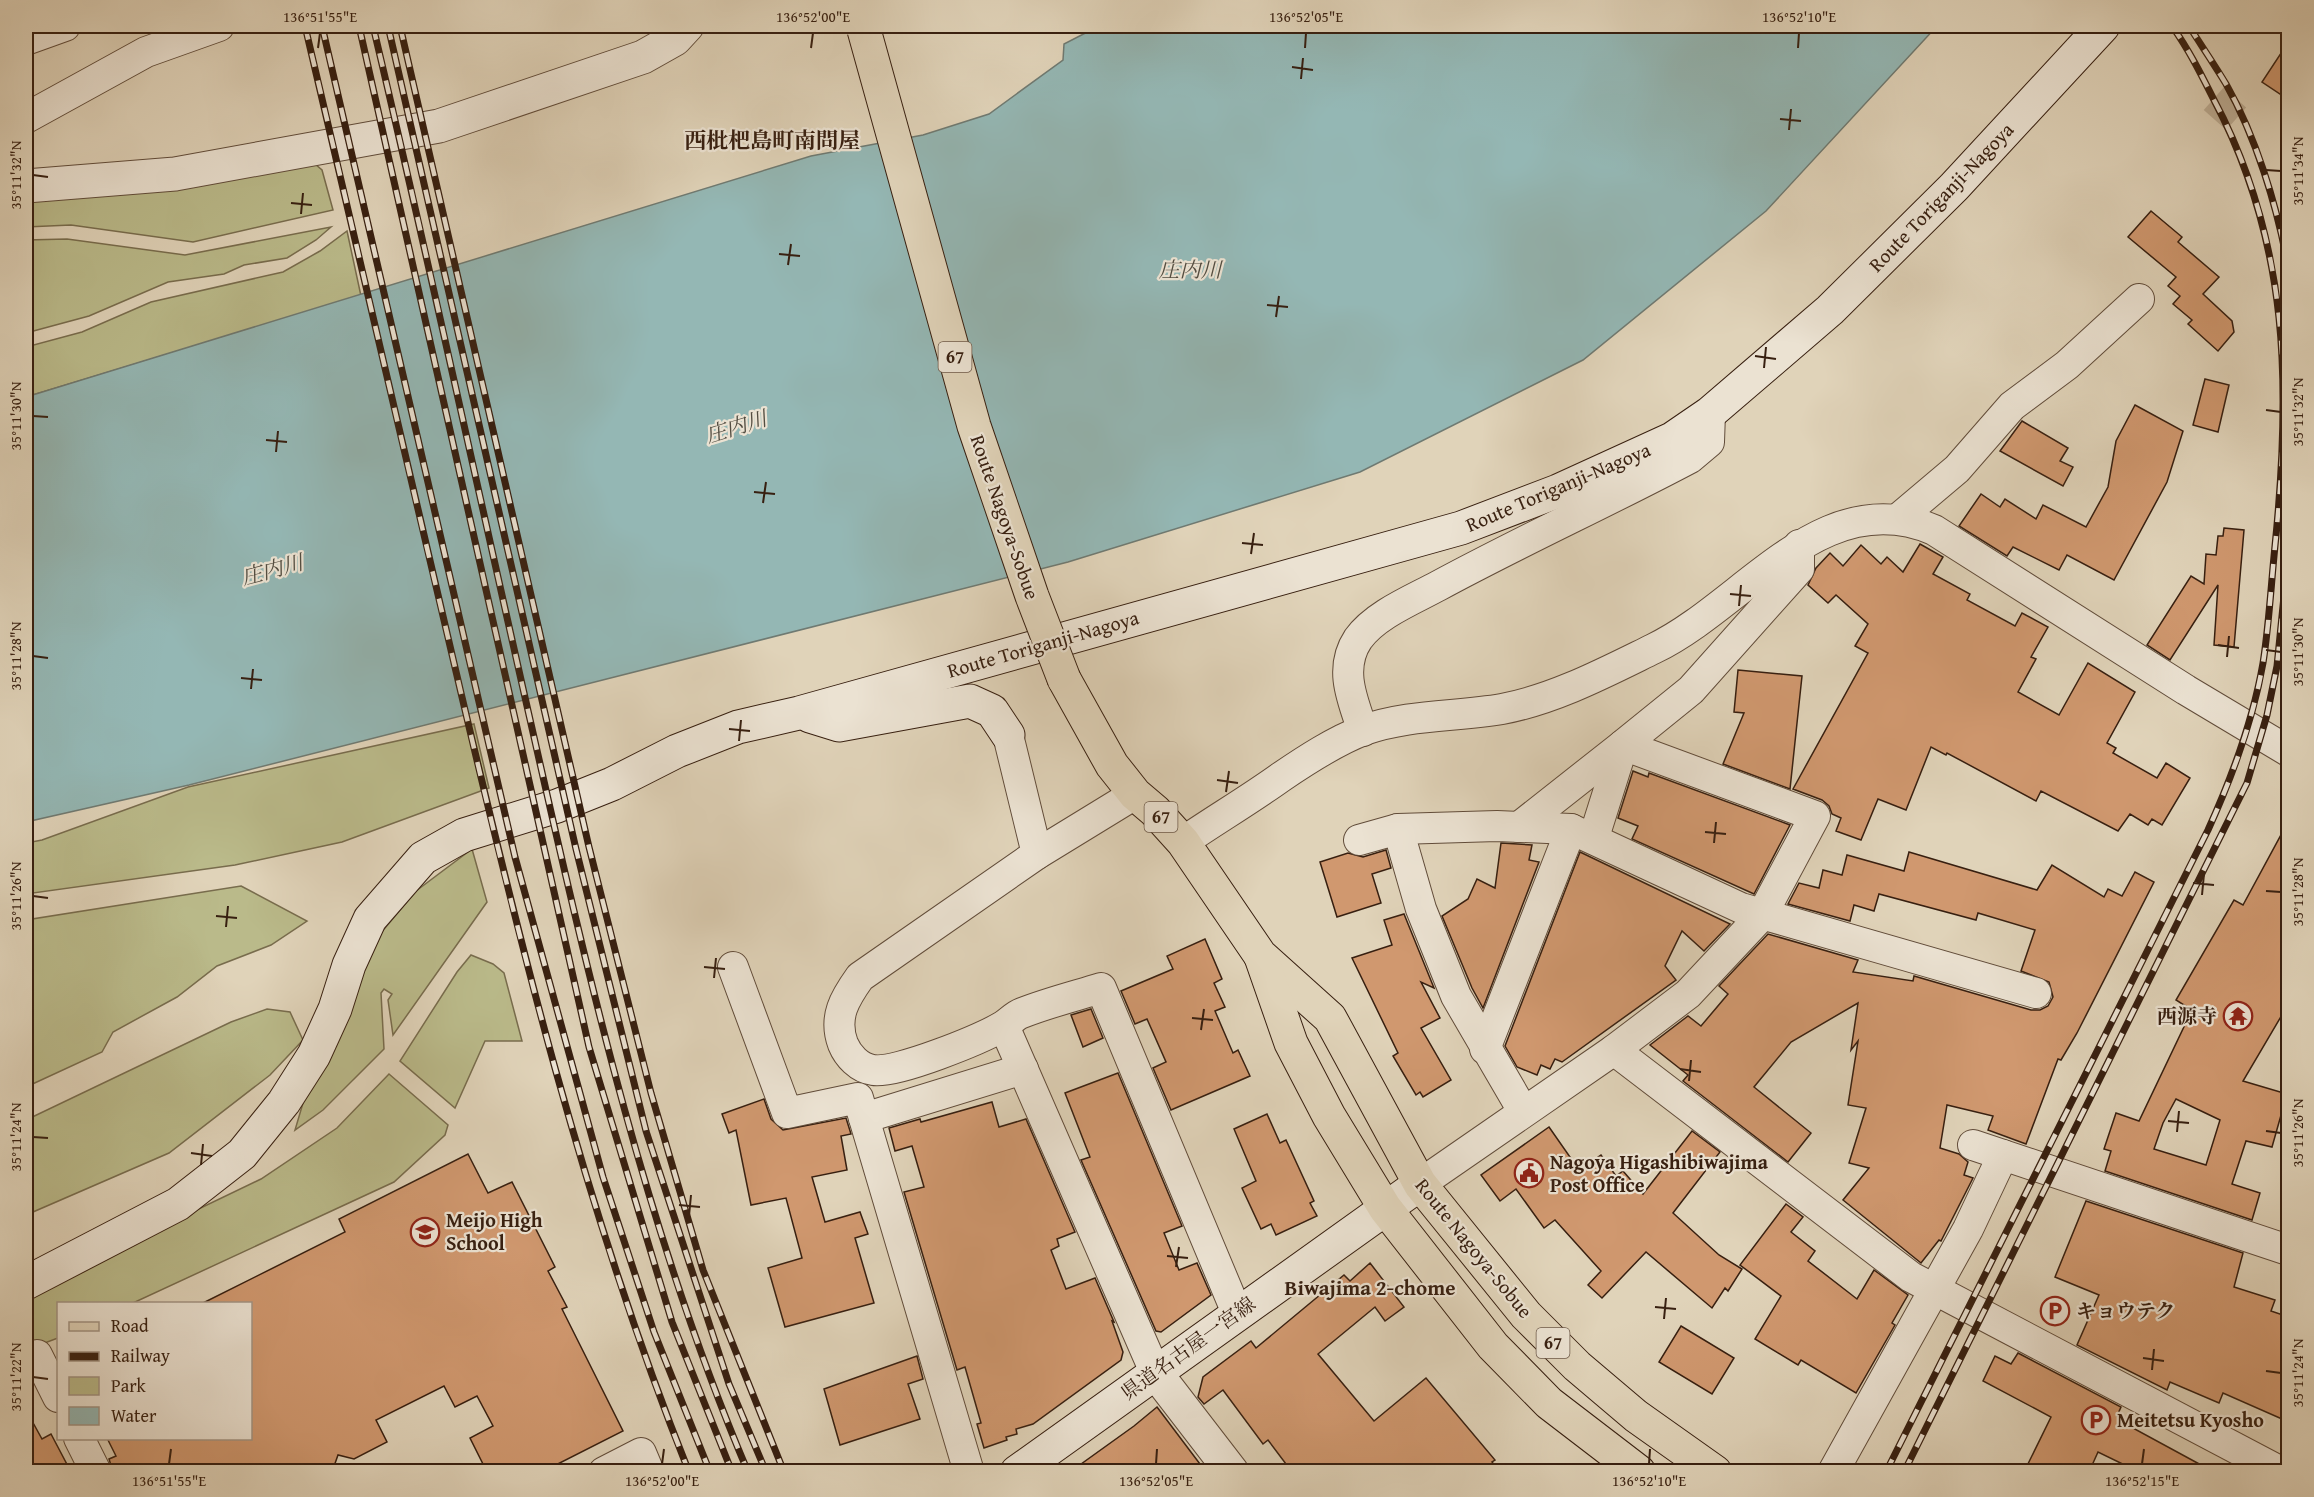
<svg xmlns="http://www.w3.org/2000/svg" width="2314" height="1497" viewBox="0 0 2314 1497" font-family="'Gentium Book Plus','Noto Serif JP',serif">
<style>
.green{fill:#baba8a;stroke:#786c4d;stroke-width:1.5}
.water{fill:#94b7b4;stroke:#6f7a72;stroke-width:1.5}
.building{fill:#d0986f;stroke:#371f10;stroke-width:1.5;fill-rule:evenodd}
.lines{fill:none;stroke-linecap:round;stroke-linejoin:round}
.minor-tunnel{stroke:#beaf97;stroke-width:30;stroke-dasharray:30 15;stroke-linecap:butt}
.minor-casing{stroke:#614c3a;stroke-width:32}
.tertiary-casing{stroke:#614c3a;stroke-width:35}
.secondary-casing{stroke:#371f10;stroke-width:35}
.primary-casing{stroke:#371f10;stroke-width:35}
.minor{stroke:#ebe2d2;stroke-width:30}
.tertiary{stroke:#ebe2d2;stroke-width:33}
.secondary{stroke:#ebe2d2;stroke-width:33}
.primary{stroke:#e0d3b9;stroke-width:33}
.rail-casing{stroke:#371f10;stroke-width:7}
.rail{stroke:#ebe2d2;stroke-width:4.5;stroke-dasharray:14;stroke-linecap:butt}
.primary-bridge-casing{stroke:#371f10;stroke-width:35;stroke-linecap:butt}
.primary-bridge{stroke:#e0d3b9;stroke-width:33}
.ticks{fill:none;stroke:#371f10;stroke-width:2}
.labels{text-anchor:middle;stroke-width:4.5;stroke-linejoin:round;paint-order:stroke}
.shield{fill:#ebe2d2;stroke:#6d5a4a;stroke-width:1.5}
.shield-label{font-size:18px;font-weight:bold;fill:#371f10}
.street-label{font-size:20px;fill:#371f10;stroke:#ebe2d2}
.poi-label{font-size:20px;font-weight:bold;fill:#371f10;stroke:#ebe2d2;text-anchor:start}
.water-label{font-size:21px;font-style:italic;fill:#534d41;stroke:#ebe2d2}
.neighbourhood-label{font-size:21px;font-weight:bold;fill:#371f10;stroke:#ebe2d2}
.quarter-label{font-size:22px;font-weight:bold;fill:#371f10;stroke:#ebe2d2}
.neatline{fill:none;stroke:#371f10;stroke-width:2}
.ticks-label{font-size:15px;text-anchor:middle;fill:#371f10}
</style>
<rect width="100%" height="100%" fill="#e0d3b9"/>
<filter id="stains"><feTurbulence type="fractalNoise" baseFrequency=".00333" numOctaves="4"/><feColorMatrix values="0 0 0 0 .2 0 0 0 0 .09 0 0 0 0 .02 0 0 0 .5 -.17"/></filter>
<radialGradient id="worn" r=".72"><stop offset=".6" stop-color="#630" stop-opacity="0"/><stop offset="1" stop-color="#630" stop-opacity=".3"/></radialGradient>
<!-- green -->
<g class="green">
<polygon points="315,164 322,170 333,210 193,242 71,225 26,227 26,195"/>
<polygon points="331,227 316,240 287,258 244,265 224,274 168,282 89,316 26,333 26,240 67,239 185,255"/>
<polygon points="347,231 361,296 26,397 26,347 82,332 151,302 283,272 320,251"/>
<polygon points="474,724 489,788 342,842 235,865 26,894 26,843 42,840 188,787"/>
<polygon points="472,849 487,902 393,1035 388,1000 392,994 384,989 381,993 384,1049 323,1110 295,1130 303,1103 380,934 416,891"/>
<polygon points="241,886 307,921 271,945 217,966 177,997 113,1032 102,1052 26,1087 26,920"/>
<polygon points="471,955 493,964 504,973 522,1041 485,1041 455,1108 400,1061 457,972"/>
<polygon points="267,1009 290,1012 303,1040 270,1075 169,1153 26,1215 26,1120 231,1022"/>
<polygon points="389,1074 448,1125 445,1135 394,1182 133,1303 58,1304 58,1338 26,1350 26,1292 261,1179 337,1128"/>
</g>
<!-- water -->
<polygon class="water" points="1099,26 1937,26 1766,211 1583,360 1360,472 1068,562 189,785 26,822 26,397 811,156 923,135 989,114 1063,60 1064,44"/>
<!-- building -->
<g class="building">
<polygon points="2289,41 2289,100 2262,82"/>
<polygon points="2151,211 2182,237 2178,242 2219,277 2203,294 2232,321 2234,332 2218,351 2188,324 2192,320 2173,304 2180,296 2168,286 2176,277 2128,237"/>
<polygon points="2205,379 2229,385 2218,432 2193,425"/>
<polygon points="2135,405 2183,431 2167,482 2114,580 2067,555 2059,570 2013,547 2007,556 1959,526 1981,494 2000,507 2005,499 2036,519 2043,505 2086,527 2108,487 2116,441"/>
<polygon points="2022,421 2068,448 2060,461 2073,467 2063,486 2000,451"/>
<polygon points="2224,528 2244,530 2234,647 2214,645 2218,585 2170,660 2147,645 2191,576 2204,584 2206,554 2216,555 2218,536 2223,536"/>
<polygon points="1920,544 1943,557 1933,574 1970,594 1967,600 2015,626 2022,613 2048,627 2031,657 2036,659 2018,692 2059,715 2088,663 2135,692 2107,743 2116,748 2113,753 2157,778 2166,763 2190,778 2162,825 2152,819 2148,825 2130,814 2118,831 2041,791 2036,801 1947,753 1946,755 1931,747 1906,810 1878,799 1861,840 1836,831 1841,818 1832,814 1829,806 1822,800 1793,789 1868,653 1855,646 1868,624 1836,595 1828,603 1808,585 1816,568 1830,553 1843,566 1861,545 1881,564 1887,557 1903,572"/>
<polygon points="1738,670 1802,676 1790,789 1723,764 1744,713 1734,712"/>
<polygon points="1633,771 1648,777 1649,773 1790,825 1754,894 1632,839 1638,826 1618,818"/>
<path d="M2289,820V1003L2243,1081L2287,1094L2272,1147L2246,1141L2232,1184L2260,1193L2252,1220L2105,1171L2111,1151L2104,1149L2116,1113L2139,1121L2192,1010L2176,1000L2234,900L2243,905ZM2176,1099L2220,1120L2206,1165L2154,1149L2163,1123Z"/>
<polygon points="1501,843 1532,845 1529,860 1539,862 1483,1008 1472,988 1442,916 1468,899 1477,879 1495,888"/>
<polygon points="1386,850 1391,868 1372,874 1381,903 1337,917 1320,862 1348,853 1363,857"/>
<polygon points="1580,852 1730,924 1704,951 1682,931 1665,966 1676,980 1562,1062 1555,1059 1550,1069 1541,1065 1537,1075 1517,1067 1505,1046"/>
<polygon points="1909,852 2037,890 2052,865 2104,897 2108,889 2122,896 2135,872 2154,882 2077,1033 2061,1060 2058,1059 2026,1144 1988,1130 1993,1116 1947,1105 1940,1148 1959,1154 1968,1162 1964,1175 1973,1178 1941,1241 1939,1240 1921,1263 1843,1200 1869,1168 1849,1163 1866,1108 1848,1105 1858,1041 1851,1050 1858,1003 1791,1042 1754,1087 1811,1133 1788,1162 1683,1081 1688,1075 1650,1045 1688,1016 1701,1026 1728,994 1719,986 1768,934 1858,960 1853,972 1913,981 1914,976 2031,1010 2040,1010 2048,1006 2053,997 2049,982 2021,971 2035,930 1978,913 1976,920 1879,894 1874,911 1854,905 1850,921 1788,904 1799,883 1819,888 1823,870 1842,875 1847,855 1904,871"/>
<polygon points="1404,914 1434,988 1421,982 1440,1018 1421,1028 1451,1080 1423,1097 1420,1092 1416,1095 1393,1056 1398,1053 1352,958 1392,945 1384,920"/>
<polygon points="1205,939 1222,979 1214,983 1225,1007 1215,1011 1233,1053 1238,1050 1250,1076 1171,1110 1153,1068 1166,1062 1147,1019 1135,1024 1121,991 1173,969 1167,956"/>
<polygon points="1091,1009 1103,1038 1083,1047 1071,1015"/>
<polygon points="1118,1073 1182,1226 1164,1233 1179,1270 1197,1263 1211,1295 1161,1332 1156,1331 1081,1160 1090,1157 1065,1093"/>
<polygon points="764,1099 771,1119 783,1130 846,1118 851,1134 841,1136 847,1170 812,1177 825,1222 860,1212 868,1234 855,1238 874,1303 785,1327 768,1268 802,1258 786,1198 751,1205 736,1130 729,1133 722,1114"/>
<polygon points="992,1102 999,1127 1026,1119 1075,1232 1057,1239 1059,1246 1051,1250 1066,1289 1095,1278 1114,1322 1112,1321 1123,1352 1121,1360 1033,1424 1016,1429 1017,1434 1006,1437 1007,1440 984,1448 977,1424 981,1423 965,1367 957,1370 904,1192 924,1187 912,1146 895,1151 889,1128 920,1119 921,1122"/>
<polygon points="1267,1114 1280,1143 1286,1140 1314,1201 1310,1203 1317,1216 1276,1235 1271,1224 1261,1229 1242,1188 1256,1181 1234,1129"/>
<polygon points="1549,1127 1579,1170 1601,1155 1616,1176 1623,1171 1643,1194 1692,1131 1720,1152 1673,1213 1719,1255 1742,1269 1728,1291 1725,1288 1712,1308 1646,1252 1602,1298 1588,1285 1601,1271 1555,1220 1544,1228 1516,1189 1500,1201 1481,1175"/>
<polygon points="468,1154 488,1193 512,1182 555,1267 548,1271 567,1307 562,1309 623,1431 542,1472 487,1472 470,1438 493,1426 477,1396 455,1407 444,1386 376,1420 387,1442 354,1459 338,1455 332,1472 113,1472 109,1459 116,1456 107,1438 250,1438 250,1304 201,1304 345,1232 339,1219"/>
<polygon points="2086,1201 2243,1253 2234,1287 2275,1300 2271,1311 2289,1317 2289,1422 2223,1393 2219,1403 2170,1382 2167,1390 2077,1345 2099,1295 2055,1277"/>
<polygon points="1786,1204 1803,1217 1791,1232 1815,1251 1808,1261 1857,1299 1874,1270 1908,1295 1892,1323 1895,1325 1856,1393 1801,1360 1798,1365 1755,1339 1781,1296 1740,1265"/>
<polygon points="1370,1263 1404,1307 1385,1321 1375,1307 1318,1354 1374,1421 1426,1378 1495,1460 1492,1462 1500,1472 1292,1472 1268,1440 1263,1444 1223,1390 1204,1404 1198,1397 1203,1377 1251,1341 1256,1348 1344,1275 1350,1281"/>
<polygon points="1681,1326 1734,1358 1712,1394 1659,1362"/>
<polygon points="2018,1353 2121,1407 2117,1416 2133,1424 2131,1427 2214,1472 2139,1472 2098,1452 2089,1472 2024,1472 2051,1417 1983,1381 1995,1356 2011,1364"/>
<polygon points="917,1356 923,1379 908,1384 920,1419 840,1445 824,1389"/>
<polygon points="1157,1407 1206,1472 1070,1472 1134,1426"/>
<polygon points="26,1410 42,1439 51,1434 71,1472 26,1472"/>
</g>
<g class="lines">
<!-- minor-tunnel -->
<polyline class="minor-tunnel" points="2215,120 2238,94"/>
<!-- minor casing -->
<g class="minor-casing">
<g id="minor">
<polyline points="26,40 65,26"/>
<polyline points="26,118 146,52 219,26"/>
<polyline points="1899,518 1957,469 2012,406 2067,365 2139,299"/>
<path d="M1363,731C1353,701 1338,669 1358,639C1375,615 1412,600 1438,586C1521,541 1607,502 1690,458L1709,442L1710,413"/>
<polyline points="1008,735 1037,854"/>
<path d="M1135,794L1037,854L860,977C845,998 833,1017 843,1044C848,1056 859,1068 873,1070C896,1074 981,1039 1003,1026C1010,1022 1014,1016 1022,1013C1047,1003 1075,996 1101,988L1237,1313"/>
<polyline points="1398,829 1421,909 1456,996 1523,1111"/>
<polyline points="1594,837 1623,745 1691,690 1799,569 1799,545"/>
<polyline points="1359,840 1398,829 1497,826 1571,829 1741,908 2036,993"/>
<path d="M1183,842C1215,820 1249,800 1281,777C1306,760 1335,741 1364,730C1409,714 1456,717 1502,709C1555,699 1606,672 1653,649C1745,605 1822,482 1934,530L2186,690L2288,751"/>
<polyline points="733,967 787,1113 858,1098 969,1472"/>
<polyline points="1004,1026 1155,1372"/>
<polyline points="1485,1049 1571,829"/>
<polyline points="1614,1050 1911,1277 2281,1472"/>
<polyline points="864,1118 1023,1069"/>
<polyline points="1973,1145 2288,1250"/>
<polyline points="1420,1184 1614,1050 1688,994 1762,915 1815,816 1623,745 1519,827"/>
<polyline points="37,1355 58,1397"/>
<polyline points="79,1438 96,1472"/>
<polyline points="604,1472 641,1453 649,1472"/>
<polyline points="1833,1472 1968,1229 2003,1155"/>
</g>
</g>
<!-- tertiary casing -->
<g class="tertiary-casing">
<g id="tertiary">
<polyline points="26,186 175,174 439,126 643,57 675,39 687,26"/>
<polyline points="1155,1372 1232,1472"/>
</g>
</g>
<!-- secondary casing -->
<g class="secondary-casing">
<g id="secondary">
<polyline points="810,716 839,725 970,701 992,711 1008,735"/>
<polyline points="26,1283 178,1204 242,1154 284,1102 314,1055 335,1009 349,965 370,919 423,858 464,835 557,806 612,784 677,751 738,727 799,713 1461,528 1558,491 1672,439 1710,413 1830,310 1954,187 2103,26"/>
<polyline points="1017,1472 1420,1184"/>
</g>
</g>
<!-- primary casing -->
<g class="primary-casing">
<g id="primary">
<polyline points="1064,679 1112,765 1135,794 1155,811 1183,842 1260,955 1330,1018 1420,1184 1526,1315 1577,1366 1636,1416 1715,1472"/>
<polyline points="1261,957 1291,1043 1329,1116 1385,1208 1493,1346 1549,1403 1639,1472"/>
</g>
</g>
<!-- minor -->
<use href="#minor" class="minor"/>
<!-- tertiary -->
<use href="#tertiary" class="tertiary"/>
<!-- secondary -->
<use href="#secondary" class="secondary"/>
<!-- primary -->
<use href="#primary" class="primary"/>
<!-- rail casing -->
<g class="rail-casing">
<g id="rail">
<path d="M305,26C355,238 404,451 454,663C518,937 584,1210 689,1472"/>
<polyline points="322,26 515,857 603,1177 654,1332 710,1472"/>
<polyline points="359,26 589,1047 672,1322 732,1472"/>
<path d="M373,26C429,262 480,500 534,737C590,985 648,1237 748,1472"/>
<polyline points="388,26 576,849 646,1131 729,1384 766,1472"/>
<polyline points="400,26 589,847 651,1093 703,1270 784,1472"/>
<path d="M2189,26C2201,45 2214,64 2226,84C2256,137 2277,206 2288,266"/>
<path d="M1886,1472L2208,830C2232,777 2253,721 2263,663C2269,625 2271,585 2275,546C2291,388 2290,244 2214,100C2201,74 2189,50 2172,26"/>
<polyline points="1904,1472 2247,783 2267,715 2277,666 2288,556"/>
</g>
</g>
<!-- rail -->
<use href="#rail" class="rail"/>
<!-- primary-bridge casing -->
<g class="primary-bridge-casing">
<polyline id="primary-bridge" points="864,30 974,426 1032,596 1064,679"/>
</g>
<!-- primary-bridge -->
<use href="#primary-bridge" class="primary-bridge"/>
</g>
<!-- ticks -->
<path class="ticks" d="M318,48L320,33M811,48L813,33M1305,48L1306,33M1798,48L1799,33M1292,67L1313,70M1301,79L1303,58M1780,119L1801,121M1789,130L1791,109M2266,170L2281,171M33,175L48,177M291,203L312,205M301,214L303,193M779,254L800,256M788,265L791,244M1267,305L1288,307M1276,317L1279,296M1755,356L1776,359M1764,368L1766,347M2266,410L2281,412M33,416L48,417M266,440L287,442M276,452L278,431M754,492L775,494M763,503L766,482M1242,543L1263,545M1251,554L1254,533M1730,594L1751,596M1739,606L1741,585M2218,645L2239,648M2266,650L2281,652M33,656L48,658M2227,657L2229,636M241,678L262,680M251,689L253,669M729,729L750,731M739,741L741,720M1217,780L1238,783M1226,792L1229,771M1705,832L1726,834M1714,843L1716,822M2193,883L2214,885M2266,891L2281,892M2202,895L2204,874M33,896L48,898M216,916L237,918M226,927L228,906M704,967L725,969M714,978L716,958M1192,1018L1213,1020M1201,1030L1204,1009M1680,1069L1701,1072M1689,1081L1691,1060M2168,1121L2189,1123M2266,1131L2281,1133M2177,1132L2179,1111M33,1137L48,1138M191,1153L212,1156M201,1165L203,1144M679,1205L700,1207M689,1216L691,1195M1167,1256L1188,1258M1176,1267L1179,1247M1655,1307L1676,1309M1664,1319L1666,1298M2143,1358L2164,1361M2152,1370L2154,1349M2266,1371L2281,1373M33,1377L48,1379M169,1464L171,1449M662,1464L664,1449M1156,1464L1157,1449M1649,1464L1650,1449M2142,1464L2144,1449"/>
<!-- icons -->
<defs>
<g id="temple-ring" transform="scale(1.5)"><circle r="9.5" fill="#ebe2d2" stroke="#8f2418" stroke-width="1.5"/><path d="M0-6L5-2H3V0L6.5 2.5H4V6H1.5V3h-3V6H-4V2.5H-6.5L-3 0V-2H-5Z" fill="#8f2418"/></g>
<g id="civic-ring" transform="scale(1.5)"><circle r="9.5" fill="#ebe2d2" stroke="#8f2418" stroke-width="1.5"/><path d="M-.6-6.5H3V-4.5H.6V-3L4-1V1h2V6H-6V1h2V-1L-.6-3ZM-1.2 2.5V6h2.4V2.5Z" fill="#8f2418"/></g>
<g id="school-ring" transform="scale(1.5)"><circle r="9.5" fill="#ebe2d2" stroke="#8f2418" stroke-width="1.5"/><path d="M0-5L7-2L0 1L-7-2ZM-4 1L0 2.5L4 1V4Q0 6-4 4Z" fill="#8f2418"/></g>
<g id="parking-ring" transform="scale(1.5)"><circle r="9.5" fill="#ebe2d2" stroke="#8f2418" stroke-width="1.5"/><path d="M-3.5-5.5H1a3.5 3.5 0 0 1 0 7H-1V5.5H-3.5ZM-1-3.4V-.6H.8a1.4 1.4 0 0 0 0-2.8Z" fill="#8f2418"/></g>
</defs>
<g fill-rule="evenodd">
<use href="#temple-ring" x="2238" y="1016"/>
<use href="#civic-ring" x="1529" y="1173"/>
<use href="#school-ring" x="425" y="1232"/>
<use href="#parking-ring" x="2055" y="1311"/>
<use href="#parking-ring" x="2096" y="1420"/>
</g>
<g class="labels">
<!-- shield labels -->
<g class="shield">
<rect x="938.5" y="342" width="33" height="30" rx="4.5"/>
<rect x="1144.5" y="802" width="33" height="30" rx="4.5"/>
<rect x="1536.5" y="1328" width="33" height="30" rx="4.5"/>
</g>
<g class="shield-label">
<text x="955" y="363">67</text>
<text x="1161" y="823">67</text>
<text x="1553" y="1349">67</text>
</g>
<!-- street labels -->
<g class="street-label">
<text transform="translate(1941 197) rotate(-46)" y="7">Route Toriganji-Nagoya</text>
<text transform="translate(1558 487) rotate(-23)" y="7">Route Toriganji-Nagoya</text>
<text transform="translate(1005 517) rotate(71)" y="7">Route Nagoya-Sobue</text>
<text transform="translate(1043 644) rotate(-16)" y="7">Route Toriganji-Nagoya</text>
<text transform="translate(1474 1248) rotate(51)" y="7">Route Nagoya-Sobue</text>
<text transform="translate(1188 1348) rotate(-36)" y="7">県道名古屋一宮線</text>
</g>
<!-- poi labels -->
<g class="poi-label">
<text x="2217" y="1023" text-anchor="end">西源寺</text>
<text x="1550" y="1169">Nagoya Higashibiwajima<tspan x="1550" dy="23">Post Office</tspan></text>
<text x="446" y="1227">Meijo High<tspan x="446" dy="23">School</tspan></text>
<text x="2076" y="1318">キョウテク</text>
<text x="2117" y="1427">Meitetsu Kyosho</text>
</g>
<!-- water labels -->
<g class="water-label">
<text x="1190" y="277">庄内川</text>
<text transform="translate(736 427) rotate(-17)" y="7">庄内川</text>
<text transform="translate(272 570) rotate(-15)" y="7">庄内川</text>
</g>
<!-- neighbourhood labels -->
<g class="neighbourhood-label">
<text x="1370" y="1295">Biwajima 2-chome</text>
</g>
<!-- quarter labels -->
<g class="quarter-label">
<text x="772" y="148">西枇杷島町南問屋</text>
</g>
</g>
<!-- margin -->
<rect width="2314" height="1497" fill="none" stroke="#e0d3b9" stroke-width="66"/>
<!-- legend -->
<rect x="57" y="1302" width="195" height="138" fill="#ebe2d2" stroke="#a39484" stroke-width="1.5"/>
<rect x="69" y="1322" width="30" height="9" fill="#e0d3b9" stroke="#a39484" stroke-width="1.5"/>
<text x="111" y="1332" font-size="18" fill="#371f10">Road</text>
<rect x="69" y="1352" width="30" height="9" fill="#371f10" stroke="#a39484" stroke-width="1.5"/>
<text x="111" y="1362" font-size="18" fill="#371f10">Railway</text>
<rect x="69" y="1377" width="30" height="18" fill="#baba8a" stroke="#a39484" stroke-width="1.5"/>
<text x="111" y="1392" font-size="18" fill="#371f10">Park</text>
<rect x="69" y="1407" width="30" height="18" fill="#94b7b4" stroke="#a39484" stroke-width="1.5"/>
<text x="111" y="1422" font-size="18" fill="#371f10">Water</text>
<rect x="33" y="33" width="2248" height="1431" class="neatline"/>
<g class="ticks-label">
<text x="320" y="22">136°51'55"E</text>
<text x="813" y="22">136°52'00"E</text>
<text x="1306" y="22">136°52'05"E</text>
<text x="1799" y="22">136°52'10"E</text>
<text transform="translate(2298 171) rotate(-90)" y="5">35°11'34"N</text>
<text transform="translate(16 175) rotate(-90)" y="5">35°11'32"N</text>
<text transform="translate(2298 412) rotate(-90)" y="5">35°11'32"N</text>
<text transform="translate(16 416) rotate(-90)" y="5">35°11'30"N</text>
<text transform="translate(2298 652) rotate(-90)" y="5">35°11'30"N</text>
<text transform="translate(16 656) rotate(-90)" y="5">35°11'28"N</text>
<text transform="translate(2298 892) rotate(-90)" y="5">35°11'28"N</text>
<text transform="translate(16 896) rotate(-90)" y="5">35°11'26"N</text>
<text transform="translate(2298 1133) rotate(-90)" y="5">35°11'26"N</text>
<text transform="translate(16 1137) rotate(-90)" y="5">35°11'24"N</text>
<text transform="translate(2298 1373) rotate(-90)" y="5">35°11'24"N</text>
<text transform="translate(16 1377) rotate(-90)" y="5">35°11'22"N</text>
<text x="169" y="1486">136°51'55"E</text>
<text x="662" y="1486">136°52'00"E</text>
<text x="1156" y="1486">136°52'05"E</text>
<text x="1649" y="1486">136°52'10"E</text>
<text x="2142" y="1486">136°52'15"E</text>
</g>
<rect width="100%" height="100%" filter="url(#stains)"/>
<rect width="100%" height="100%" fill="url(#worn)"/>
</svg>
